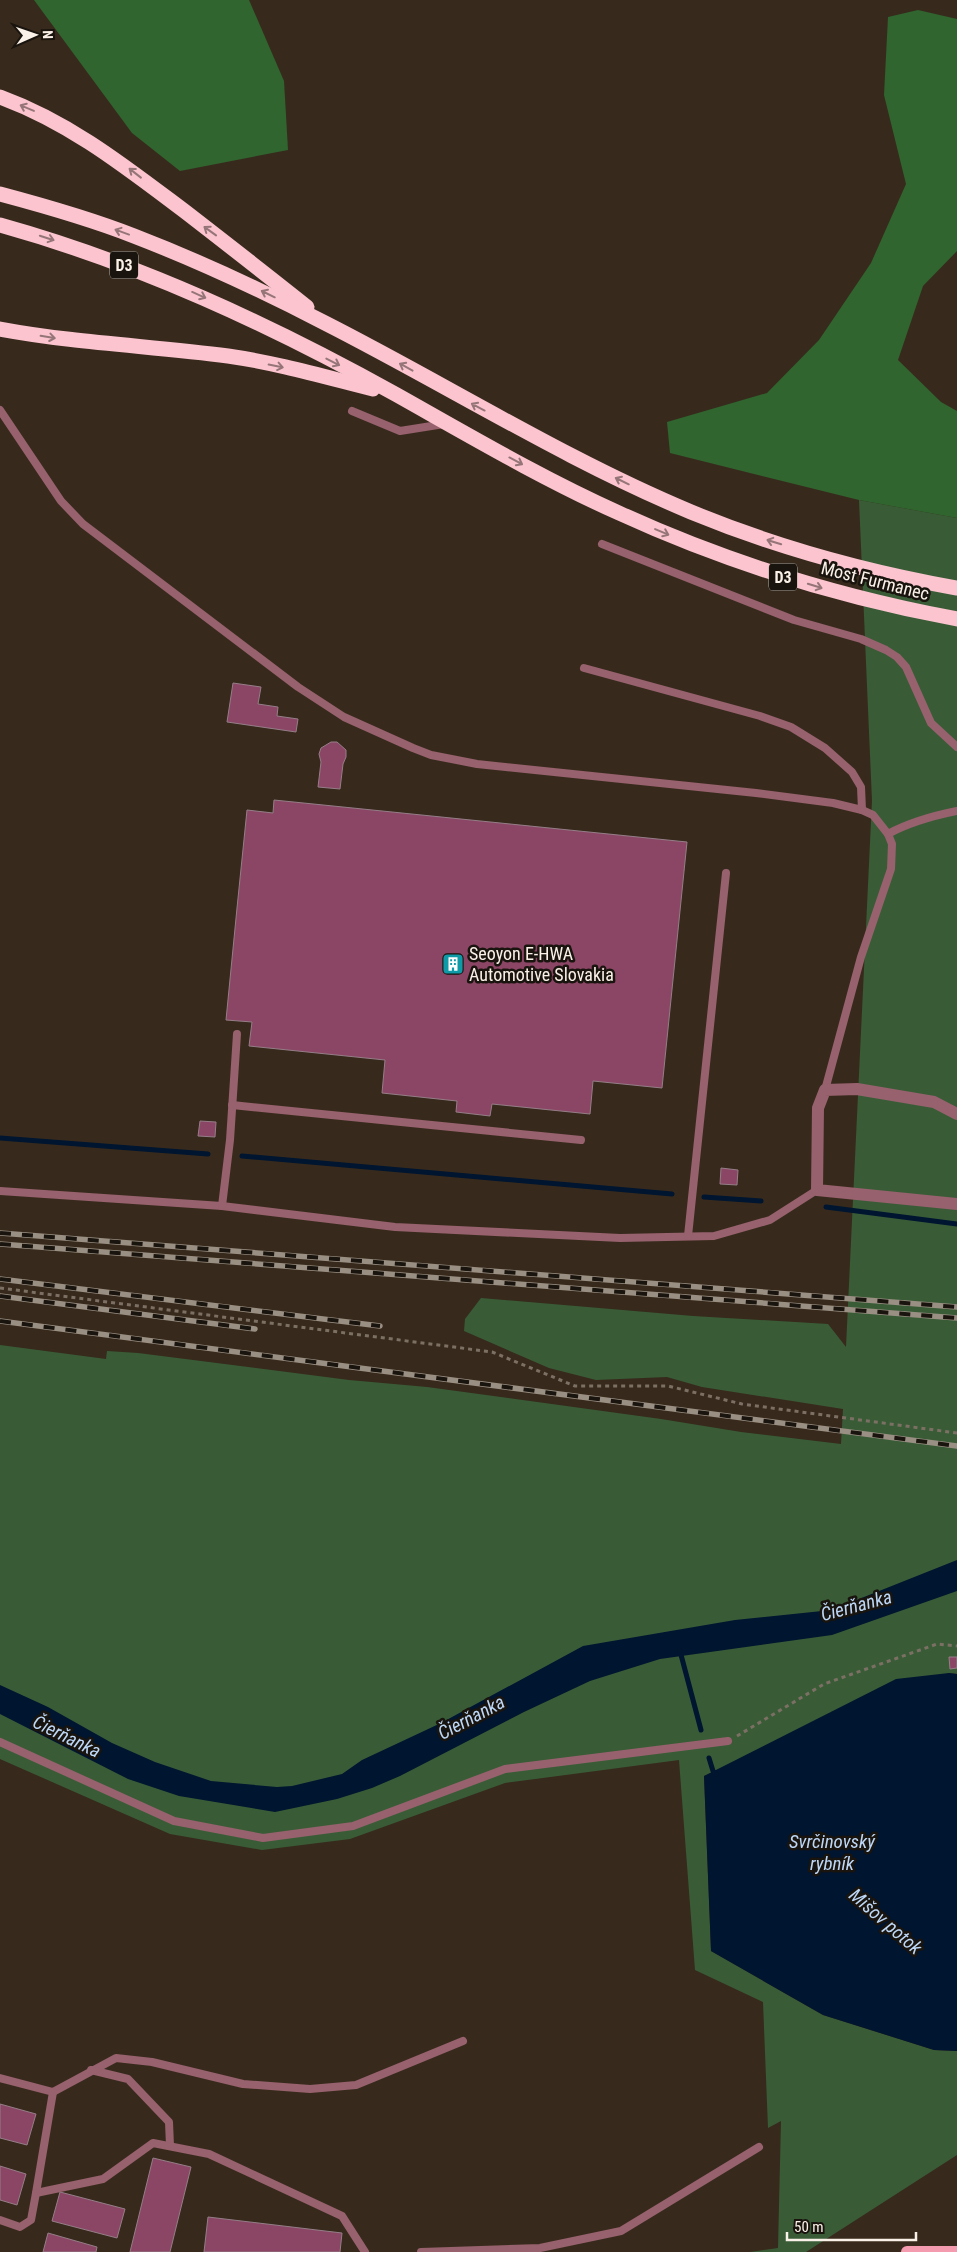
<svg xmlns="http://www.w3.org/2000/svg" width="957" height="2252" viewBox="0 0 957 2252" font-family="'Roboto Condensed',sans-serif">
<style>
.green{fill:#395c37}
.forest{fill:#30652f}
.water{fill:#00152f}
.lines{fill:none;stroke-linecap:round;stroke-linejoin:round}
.stream{stroke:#00152f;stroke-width:5}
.building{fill:#8b4666;stroke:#957e87}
.path{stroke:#7c7064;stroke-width:3;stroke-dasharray:4 4;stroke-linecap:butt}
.service{stroke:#97616d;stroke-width:8}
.minor{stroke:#97616d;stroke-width:12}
.primary{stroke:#f59baf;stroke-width:12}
.motorway{stroke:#fbc4cf;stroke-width:15}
.rail-casing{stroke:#9a8f83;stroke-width:5.5}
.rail{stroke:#19140e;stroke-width:4;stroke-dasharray:11;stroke-linecap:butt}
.oneway{stroke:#957578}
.labels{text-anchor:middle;stroke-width:5;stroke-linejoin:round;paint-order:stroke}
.shield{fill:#19140e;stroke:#b6afa7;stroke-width:1}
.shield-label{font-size:16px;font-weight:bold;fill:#faf1e8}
.street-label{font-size:18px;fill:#faf1e8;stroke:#19140e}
.poi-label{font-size:18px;fill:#faf1e8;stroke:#19140e;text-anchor:start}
.water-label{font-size:19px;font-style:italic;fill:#bdd7f7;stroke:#19140e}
</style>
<rect width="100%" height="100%" fill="#372a1c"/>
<!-- green -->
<polygon class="green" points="859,500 957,518 957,1674 949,1673 704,1776 711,1951 823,2015 934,2050 957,2051 957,2155 806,2252 750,2252 778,2248 781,2121 768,2128 763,2002 695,1970 679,1760 505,1783 350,1839 262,1850 170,1834 0,1759 0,1345 106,1359 107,1351 138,1353 349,1380 427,1387 661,1419 741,1432 841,1444 843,1409 702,1387 667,1377 596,1380 549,1368 464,1331 465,1319 481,1298 693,1316 828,1324 846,1347 872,801"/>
<!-- forest -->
<g class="forest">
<polygon points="34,0 249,0 284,81 288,150 180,171 132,133"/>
<polygon points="918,10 957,19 957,251 923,286 898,360 941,402 957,411 957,518 859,500 670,453 667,422 767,393 819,340 871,263 906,184 884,95 888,17"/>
</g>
<!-- water -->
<g class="water">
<polygon points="957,1560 957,1591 832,1635 660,1659 590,1681 524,1712 400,1776 372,1788 337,1799 275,1812 179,1796 128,1779 0,1714 0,1685 48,1707 112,1743 155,1762 211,1781 277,1787 292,1786 342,1774 362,1760 441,1723 583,1646 735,1620 822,1611 854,1601"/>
<polygon points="949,1673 957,1674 957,2051 934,2050 823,2015 711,1951 704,1776 896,1679"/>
</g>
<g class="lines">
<!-- stream -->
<g class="stream">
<polyline points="0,1138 208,1154"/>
<polyline points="242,1156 672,1194"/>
<polyline points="704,1197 761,1201"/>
<polyline points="826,1207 957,1224"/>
<polyline points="680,1651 701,1730"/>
<polyline points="709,1758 713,1771 716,1774"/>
</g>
</g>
<!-- building -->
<g class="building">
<polygon points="233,683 261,687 258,704 278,707 277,716 298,719 296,732 227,722"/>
<polygon points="331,742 337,742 346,750 346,757 343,764 340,789 318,787 321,762 319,754 321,748"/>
<polygon points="274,800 687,842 662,1088 593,1081 590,1114 492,1104 490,1116 456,1112 457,1101 382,1093 385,1060 249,1046 252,1022 226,1020 237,908 247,810 273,813"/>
<polygon points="200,1121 216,1122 215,1137 198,1136"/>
<polygon points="721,1168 738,1170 737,1185 720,1184"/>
<polygon points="949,1657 957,1657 957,1668 950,1669"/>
<polygon points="0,2104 36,2114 27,2145 0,2138"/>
<polygon points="153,2158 191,2167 170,2252 130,2252"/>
<polygon points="0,2166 26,2174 17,2205 0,2200"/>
<polygon points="60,2192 125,2209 117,2238 52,2221"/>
<polygon points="208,2217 342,2233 340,2252 204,2252"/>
<polygon points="48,2233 97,2247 96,2252 43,2252"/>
</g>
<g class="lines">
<!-- path -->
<g class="path">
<polyline points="0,1288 492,1352 575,1386 668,1386 742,1404 957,1433"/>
<polyline points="737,1736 824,1684 937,1644 957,1646"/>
</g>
<!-- service -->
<g class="service">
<polyline points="0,410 61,501 83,524 298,687 344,717 413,748 431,755 477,764 756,793 833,803 862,810 873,815 888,834 892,844 891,869 861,957 825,1090"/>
<polyline points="352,411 400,431 444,424"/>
<polyline points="602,544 794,620 861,639 886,650 897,657 906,667 931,723 957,747"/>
<polyline points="584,668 760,716 791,727 825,748 852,772 861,787 862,810"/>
<path d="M888,834C910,822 932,816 957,811"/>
<polyline points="232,1105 581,1140"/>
<polyline points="0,1191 222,1206 395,1227 620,1238 714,1236 770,1220 817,1190"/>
<polyline points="222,1206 230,1140 237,1034"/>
<polyline points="688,1236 726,873"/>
<polyline points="0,1742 174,1821 263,1838 353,1826 505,1769 728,1741"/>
<polyline points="91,2070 128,2079 169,2122 170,2146"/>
<polyline points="0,2078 53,2092 116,2058 152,2062 243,2084 310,2089 356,2085 463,2041"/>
<polyline points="36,2193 53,2092"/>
<polyline points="0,2220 20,2227 31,2220 36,2193 103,2179 153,2143 209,2154 342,2216 365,2252"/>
<polyline points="421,2252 540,2248 621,2231 759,2147"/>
</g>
<!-- minor -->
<polyline class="minor" points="957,1114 934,1102 857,1089 825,1090 818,1108 817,1190 957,1204"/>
<!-- primary -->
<polyline class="primary" points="907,2252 957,2252"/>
<!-- motorway -->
<g class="motorway">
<path d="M0,97C71,123 127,168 187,213C227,244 267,275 307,307"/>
<path d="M0,194C45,206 91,219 134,236C199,261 263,291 325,323C447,385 564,459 691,512C776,547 867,572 957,588"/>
<path d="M0,225C140,264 271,325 397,395C470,436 543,479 619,513C728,563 839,597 957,619"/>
<path d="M0,329C75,343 152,346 228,356C277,363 325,377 373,389"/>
</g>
<!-- rail casing -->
<g class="rail-casing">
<g id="rail">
<polyline points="0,1233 957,1307"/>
<polyline points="0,1244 957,1318"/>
<polyline points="0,1279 380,1326"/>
<polyline points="0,1296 255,1329"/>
<polyline points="0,1321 957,1446"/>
</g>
</g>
<!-- rail -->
<use href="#rail" class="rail"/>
</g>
<!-- one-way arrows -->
<defs><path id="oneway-shaft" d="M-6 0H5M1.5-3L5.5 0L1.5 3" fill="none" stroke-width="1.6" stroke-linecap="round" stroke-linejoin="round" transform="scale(1.25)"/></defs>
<g class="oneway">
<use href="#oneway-shaft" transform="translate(27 108) rotate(-157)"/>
<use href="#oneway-shaft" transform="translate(135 173) rotate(-142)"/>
<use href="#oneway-shaft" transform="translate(210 231) rotate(-144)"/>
<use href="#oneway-shaft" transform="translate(122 232) rotate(-160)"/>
<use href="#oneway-shaft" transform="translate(47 238) rotate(18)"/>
<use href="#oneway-shaft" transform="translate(268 294) rotate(-154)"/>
<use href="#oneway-shaft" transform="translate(199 295) rotate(24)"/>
<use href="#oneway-shaft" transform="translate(48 337) rotate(9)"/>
<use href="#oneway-shaft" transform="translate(333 362) rotate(27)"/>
<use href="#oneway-shaft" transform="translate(276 366) rotate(11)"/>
<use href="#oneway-shaft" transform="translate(406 367) rotate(-151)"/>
<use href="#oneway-shaft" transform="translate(478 407) rotate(-152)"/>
<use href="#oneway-shaft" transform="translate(516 461) rotate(28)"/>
<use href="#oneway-shaft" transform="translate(622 481) rotate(-154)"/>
<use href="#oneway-shaft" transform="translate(662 532) rotate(23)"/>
<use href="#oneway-shaft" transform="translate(774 542) rotate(-163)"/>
<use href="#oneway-shaft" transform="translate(815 586) rotate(17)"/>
</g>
<!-- icons -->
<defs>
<g id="building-square" transform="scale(1.125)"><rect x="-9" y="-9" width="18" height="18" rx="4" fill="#0f9aa8" stroke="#19140e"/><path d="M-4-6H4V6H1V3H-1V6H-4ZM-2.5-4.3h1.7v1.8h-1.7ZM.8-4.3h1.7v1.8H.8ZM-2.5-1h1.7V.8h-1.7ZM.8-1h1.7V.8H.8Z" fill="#fff"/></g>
</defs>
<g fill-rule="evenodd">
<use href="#building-square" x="453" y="964"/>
</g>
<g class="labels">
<!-- shield labels -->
<g class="shield">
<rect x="110" y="251.5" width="28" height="27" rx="4"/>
<rect x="769" y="563.5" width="28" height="27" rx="4"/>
</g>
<g class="shield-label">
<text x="124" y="271">D3</text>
<text x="783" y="583">D3</text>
</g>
<!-- street labels -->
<g class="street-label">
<text transform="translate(875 581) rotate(14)" y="6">Most Furmanec</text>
</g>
<!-- poi labels -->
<g class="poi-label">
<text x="469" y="960">Seoyon E-HWA<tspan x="469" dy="21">Automotive Slovakia</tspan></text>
</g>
<!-- water labels -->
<g class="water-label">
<text transform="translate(856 1605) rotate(-15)" y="7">Čierňanka</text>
<text transform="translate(471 1717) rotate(-28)" y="7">Čierňanka</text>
<text transform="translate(67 1736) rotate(26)" y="7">Čierňanka</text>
<text x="832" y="1848">Svrčinovský<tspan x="832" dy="22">rybník</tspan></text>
<text transform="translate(886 1921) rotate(41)" y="7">Mišov potok</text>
</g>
</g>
<!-- north arrow -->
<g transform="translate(35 35) rotate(88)" stroke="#19140e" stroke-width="4" paint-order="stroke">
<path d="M0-4L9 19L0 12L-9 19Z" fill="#faf1e8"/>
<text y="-8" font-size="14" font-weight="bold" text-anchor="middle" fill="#faf1e8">N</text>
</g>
<!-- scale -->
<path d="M787 2232v8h129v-8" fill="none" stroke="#faf1e8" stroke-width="2.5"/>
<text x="794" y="2232" font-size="15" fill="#faf1e8" stroke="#19140e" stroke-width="4" paint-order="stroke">50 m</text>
</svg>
